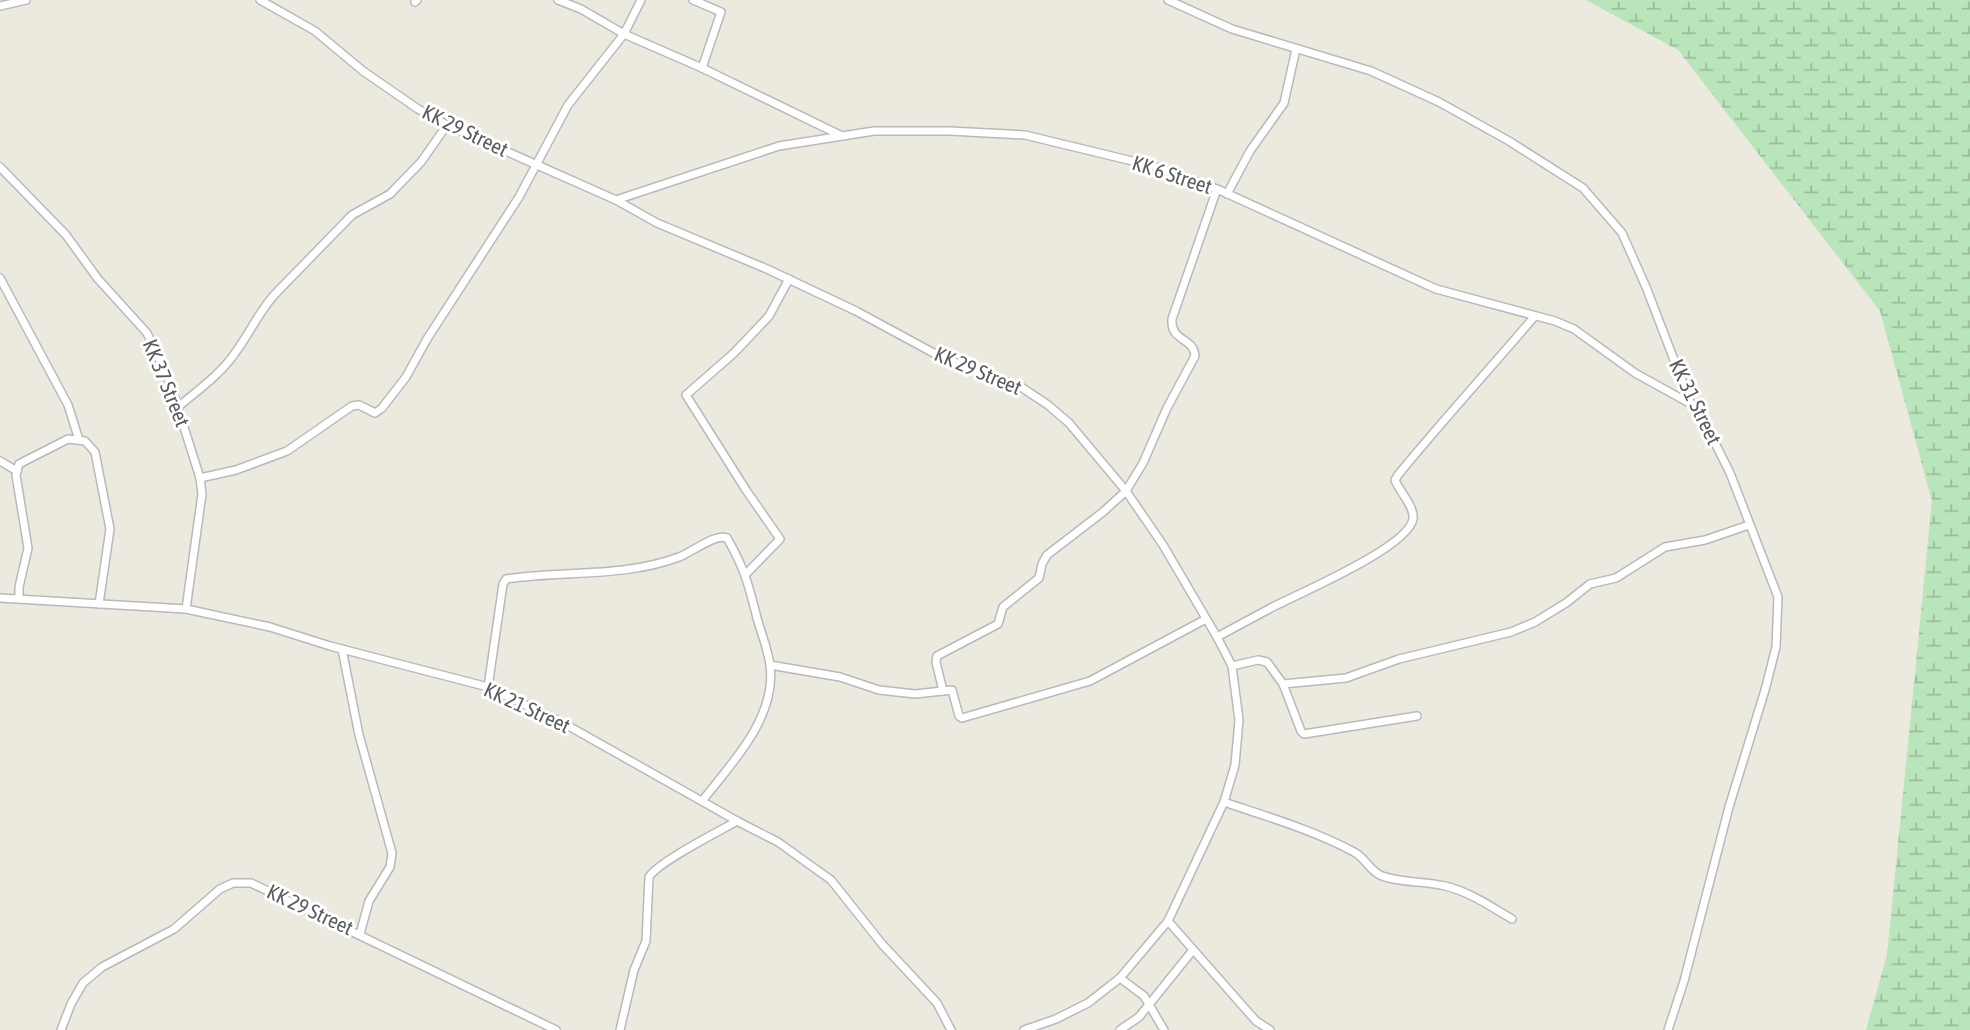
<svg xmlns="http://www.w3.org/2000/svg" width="1970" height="1030" viewBox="0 0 1970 1030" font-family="'Asap Condensed',sans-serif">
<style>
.wetland{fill:url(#wetland-marsh)}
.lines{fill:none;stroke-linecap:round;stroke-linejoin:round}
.minor-casing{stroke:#b7b9be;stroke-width:10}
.minor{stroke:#fff;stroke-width:7}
.labels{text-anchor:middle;stroke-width:6;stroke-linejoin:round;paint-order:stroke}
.street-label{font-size:21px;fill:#585b60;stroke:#fff}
</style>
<defs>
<pattern id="wetland-marsh" width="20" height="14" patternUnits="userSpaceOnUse" patternTransform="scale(1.75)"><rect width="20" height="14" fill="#b9e5ba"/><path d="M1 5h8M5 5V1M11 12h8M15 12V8" fill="none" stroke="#99bd9b"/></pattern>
</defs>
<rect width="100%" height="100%" fill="#ece9de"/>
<!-- wetland -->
<polygon class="wetland" points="1586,0 1970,0 1970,1030 1866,1030 1887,955 1932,501 1880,311 1678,50"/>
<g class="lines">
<!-- minor casing -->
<g class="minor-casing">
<g id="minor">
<polyline points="260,0 315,31 363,71 418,109 447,125 616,200 657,223 767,269 856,311 941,357 1021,387 1048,405 1069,423 1126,491 1163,545 1217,637 1232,666 1239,720 1235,765 1224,802 1168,921 1120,978 1088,1003 1056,1019 1024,1030"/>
<polyline points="558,0 581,9 624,34 702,68"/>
<polyline points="693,0 721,12 702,68 842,136"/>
<polyline points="1168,0 1232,29 1371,71 1439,102 1509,141 1583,188 1622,233 1646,287 1691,404 1709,431 1730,473 1778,597 1776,647 1765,690 1729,807 1684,981 1668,1030"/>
<polyline points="415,2 417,0"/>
<polyline points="0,6 26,0"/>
<polyline points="0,167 66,235 98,279 147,333 171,386 200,478 202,494 186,609"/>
<polyline points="1227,194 1250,151 1284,103 1296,49"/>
<polyline points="616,200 779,146 874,131 950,131 1025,135 1153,166 1217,189 1436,289 1555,321 1574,329 1635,373 1691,404"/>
<polyline points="0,278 68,405 79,440"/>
<path d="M178,407C198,390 220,375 235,353C250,333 259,311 276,293L352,215L390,194L421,162L447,125"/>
<polyline points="0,461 17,471"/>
<polyline points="200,478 236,470 287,451 352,406 359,405 375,413 382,408 406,377 427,339 519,197 568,105 624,34 641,0"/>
<polyline points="746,574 780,539 746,490 686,395 734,353 769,316 789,279"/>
<polyline points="0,598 186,609 270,627 330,646 488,687 565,724 737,821 778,842 831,880 882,944 937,1003 951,1030"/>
<polyline points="19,598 19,587 28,548 16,475 19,464 68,439 85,441 95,452 110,529 99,604"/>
<path d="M1217,637C1234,628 1252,618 1269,609C1297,594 1408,548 1413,519C1415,507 1399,491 1395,480L1398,475C1442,421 1489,370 1534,317"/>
<polyline points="342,649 359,735 392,853 390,867 369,901 360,934"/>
<polyline points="770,665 840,677 879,690 915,694 952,690 959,716 962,718 1090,681 1206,619"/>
<polyline points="1232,666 1258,660 1267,662 1283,684 1301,731 1304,734 1417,716"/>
<polyline points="1283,684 1346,678 1399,659 1511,632 1535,622 1566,603 1590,584 1616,578 1665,547 1705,540 1749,525"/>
<path d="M488,687L503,584L506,579C564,570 623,578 679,557C692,552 716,533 727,538C744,567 749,586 757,618C761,633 768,649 770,665C777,717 732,763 702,801"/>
<path d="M943,691L936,662L937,656L998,624L1003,607L1039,578L1042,564L1047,555L1103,512L1126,491L1143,463L1167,408L1195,356C1194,337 1170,342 1172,319L1217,189"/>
<path d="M1224,802C1268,817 1313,830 1354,852C1366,858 1369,871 1382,876C1401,883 1425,881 1445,886C1470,892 1490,906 1512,919"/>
<polyline points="1168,921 1256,1021 1270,1030"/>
<polyline points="1120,978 1144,996 1164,1030"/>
<polyline points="61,1030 71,1004 83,983 102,967 174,929 220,889 233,883 251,883 556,1030"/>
<path d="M620,1030L634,970L646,941L649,877C658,862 718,832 737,821"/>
<polyline points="1120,1030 1139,1017 1193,950"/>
</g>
</g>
<!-- minor -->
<use href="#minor" class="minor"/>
</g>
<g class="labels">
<!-- street labels -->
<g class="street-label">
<text transform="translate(465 131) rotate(26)" y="7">KK 29 Street</text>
<text transform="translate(1172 175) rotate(18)" y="7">KK 6 Street</text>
<text transform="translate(978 371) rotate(23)" y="7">KK 29 Street</text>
<text transform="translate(166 383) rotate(68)" y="7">KK 37 Street</text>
<text transform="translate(1695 402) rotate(64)" y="7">KK 31 Street</text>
<text transform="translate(527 708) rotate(25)" y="7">KK 21 Street</text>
<text transform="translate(310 910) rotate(25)" y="7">KK 29 Street</text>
</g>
</g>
</svg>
